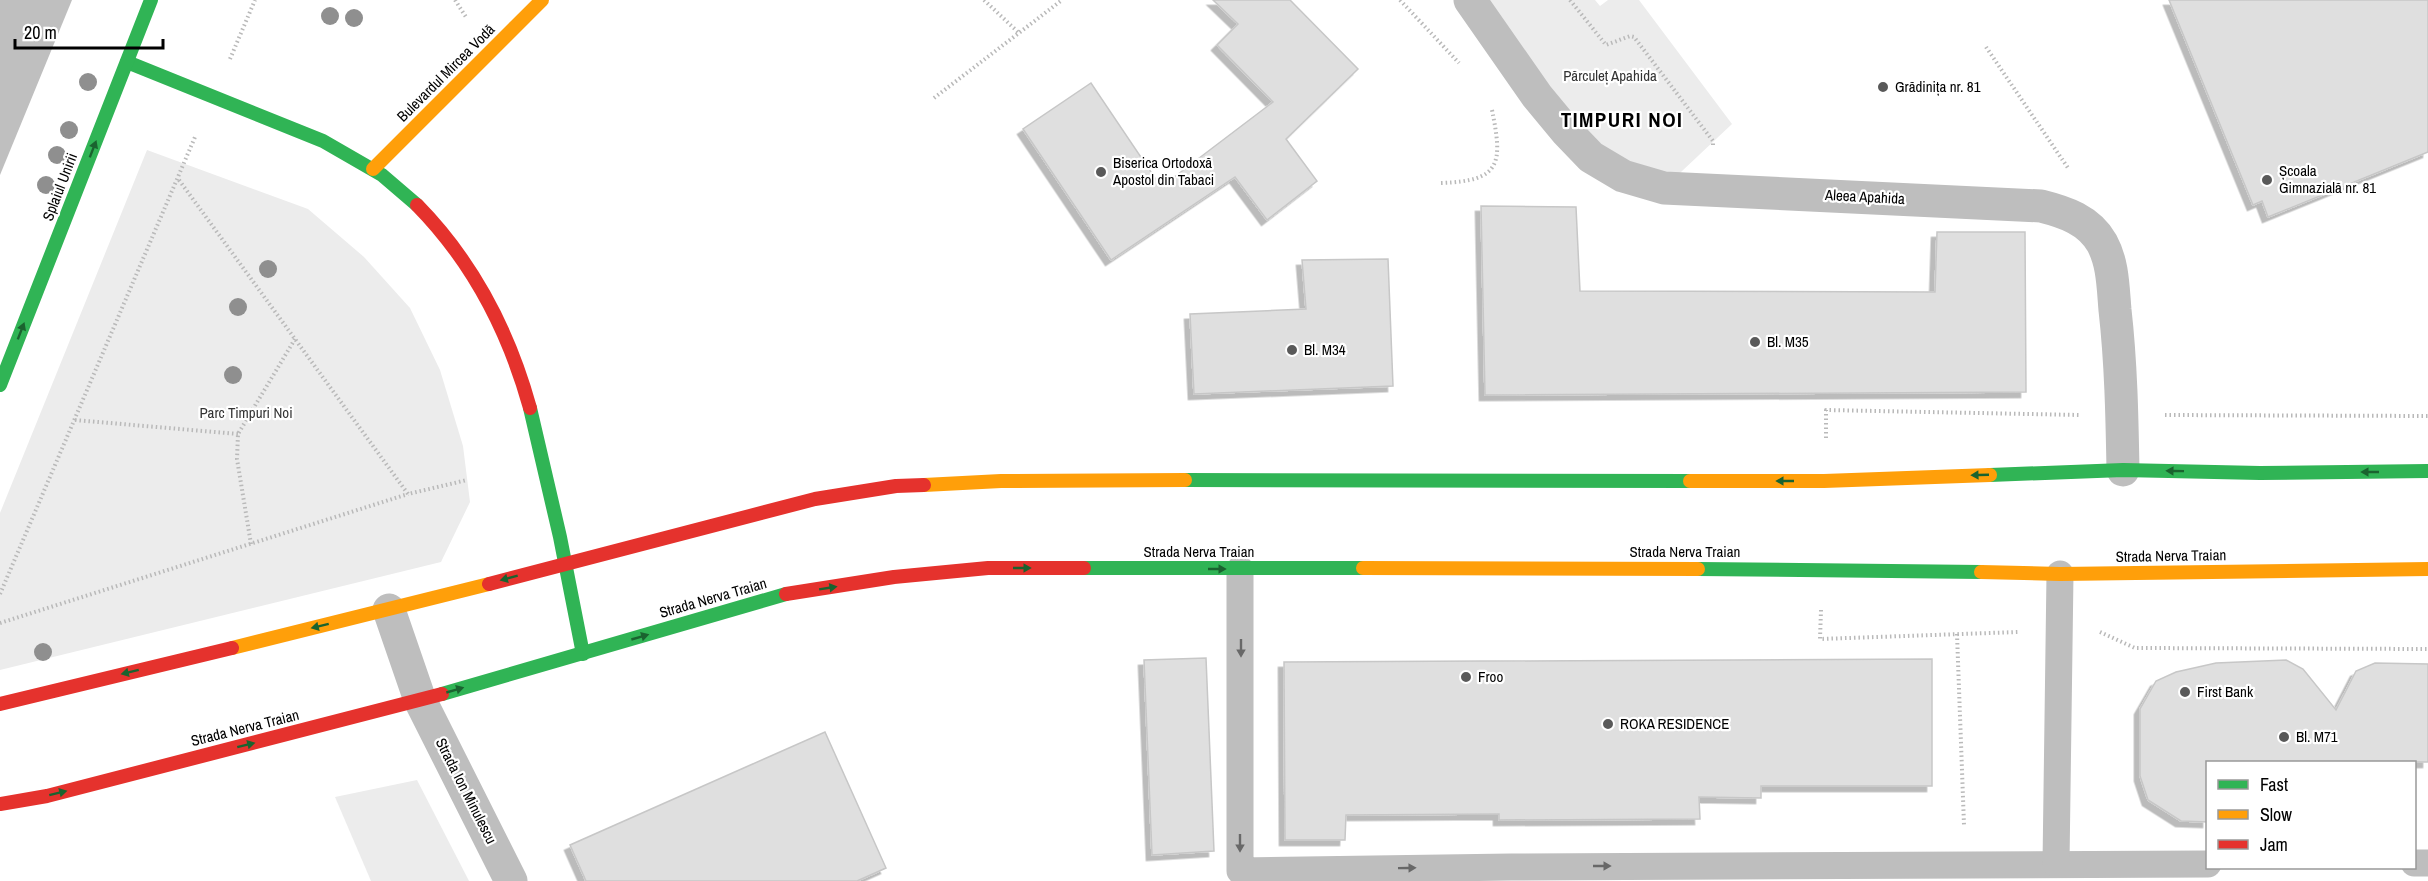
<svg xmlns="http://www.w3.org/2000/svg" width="2428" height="881" viewBox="0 0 2428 881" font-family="'Archivo Narrow',sans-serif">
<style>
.green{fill:#ececec}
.water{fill:#bfbfbf}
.building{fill:#dfdfdf;stroke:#c7c7c7;stroke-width:1.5;filter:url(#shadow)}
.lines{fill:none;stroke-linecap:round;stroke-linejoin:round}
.path{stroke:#b9b9b9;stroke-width:4;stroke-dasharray:1.5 3;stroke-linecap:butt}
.lane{stroke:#bebebe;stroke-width:27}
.street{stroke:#bebebe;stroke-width:33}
.fast{stroke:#30b455;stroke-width:14}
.slow{stroke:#ff9f0a;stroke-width:14}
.jam{stroke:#e5322d;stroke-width:14}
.tree{fill:#8f8f8f}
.oneway{fill:#1a632f}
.oneway2{fill:#686868}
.poi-dot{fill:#595959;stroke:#fff;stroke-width:2}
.labels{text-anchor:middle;stroke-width:4.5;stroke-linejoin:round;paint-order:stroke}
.street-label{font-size:15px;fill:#000;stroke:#fff}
.park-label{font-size:15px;fill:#333;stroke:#fff}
.poi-label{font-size:15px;fill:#000;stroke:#fff;text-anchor:start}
.district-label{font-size:21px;font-weight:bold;letter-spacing:1.5px;fill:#000;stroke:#fff}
</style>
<defs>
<filter id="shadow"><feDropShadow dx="-5.5" dy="5.5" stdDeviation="0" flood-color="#0004"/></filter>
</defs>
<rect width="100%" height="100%" fill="#fff"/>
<!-- green -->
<g class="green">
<polygon points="1470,0 1595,0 1600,6 1608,0 1639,0 1732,124 1664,188 1623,176"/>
<polygon points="147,150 308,209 364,257 410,308 440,370 463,446 470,502 441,562 0,670 0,513"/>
<polygon points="417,780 469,881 371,881 335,797"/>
</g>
<!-- water -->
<polygon class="water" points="0,0 72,0 0,175"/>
<!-- building -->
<g class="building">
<polygon points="1213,0 1290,0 1358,69 1286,139 1317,181 1267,220 1235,177 1111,260 1023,129 1091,83 1161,187 1273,102 1217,45 1238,24"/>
<polygon points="2169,0 2428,0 2428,152 2268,217 2262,201 2253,205"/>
<polygon points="1481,206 1576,207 1580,291 1935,292 1937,232 2025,232 2026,392 1485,395"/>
<polygon points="1388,259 1393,386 1194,394 1190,314 1306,309 1302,260"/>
<polygon points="1206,658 1214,851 1152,855 1144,660"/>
<polygon points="1932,659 1932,786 1761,786 1761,798 1699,797 1700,819 1499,820 1499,814 1346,815 1345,840 1285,840 1284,662"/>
<polygon points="2286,660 2303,669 2336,710 2356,671 2375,663 2428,664 2428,762 2208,762 2208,822 2181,821 2148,800 2140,776 2140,709 2156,681 2176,672 2216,663"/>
<polygon points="825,732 886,868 857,881 586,881 570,845"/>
</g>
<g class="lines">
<!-- path -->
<g class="path">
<polyline points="455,0 466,17"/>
<polyline points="984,0 1018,32"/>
<polyline points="1400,0 1459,63"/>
<polyline points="1570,0 1606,45 1630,36 1634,37 1713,141 1713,146"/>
<polyline points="1986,47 2068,168"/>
<polyline points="230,59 255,0"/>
<polyline points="934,98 1062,0"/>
<polyline points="179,180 408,494 467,480"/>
<path d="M1441,183C1501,181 1503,164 1492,110"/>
<polyline points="2165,415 2428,416"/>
<polyline points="75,420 238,434"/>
<polyline points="1826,438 1826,410 2079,415"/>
<polyline points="251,544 237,459 238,434 295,339"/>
<polyline points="0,594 195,137"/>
<polyline points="1821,610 1820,639 2018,632"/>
<polyline points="0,623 408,494"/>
<polyline points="2100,632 2135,648 2428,649"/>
<polyline points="1957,634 1964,825"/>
</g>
<!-- lane -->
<g class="lane">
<polyline points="1240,569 1240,871 1511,867 2208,864"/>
<polyline points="2414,863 2428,863"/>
<polyline points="2056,864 2060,574"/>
</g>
<!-- street -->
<g class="street">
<path d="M1470,0L1537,96L1566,131L1591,157L1623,176L1664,188L2041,206C2065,212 2089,220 2102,243C2113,263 2113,287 2115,310C2121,363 2122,416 2123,470"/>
<polyline points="389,610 420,700 511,881"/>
</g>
<!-- fast -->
<g class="fast">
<polyline points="127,62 323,141 382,175 417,205"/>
<polyline points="0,385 151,0"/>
<polyline points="530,408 560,537 583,654"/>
<polyline points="1990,475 2123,470 2260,473 2428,471"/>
<polyline points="1185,480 1690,481"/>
<polyline points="1084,568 1363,568"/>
<polyline points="1698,569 1981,572"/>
<polyline points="442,694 786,594"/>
</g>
<!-- slow -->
<g class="slow">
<polyline points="373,169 542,0"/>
<polyline points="1690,481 1824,481 1990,475"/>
<polyline points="924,485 1001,481 1185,480"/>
<polyline points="1363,568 1698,569"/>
<polyline points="1981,572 2060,574 2428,569"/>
<polyline points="232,648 489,584"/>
</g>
<!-- jam -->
<g class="jam">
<path d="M417,205C473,262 509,332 530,408"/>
<polyline points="489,584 815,499 896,486 924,485"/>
<polyline points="786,594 894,577 988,568 1084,568"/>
<polyline points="0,704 232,648"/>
<polyline points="0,804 47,796 442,694"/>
</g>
</g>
<!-- trees -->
<g class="tree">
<circle cx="330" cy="16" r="9"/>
<circle cx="354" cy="18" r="9"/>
<circle cx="88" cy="82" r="9"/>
<circle cx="69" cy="130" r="9"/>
<circle cx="57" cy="155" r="9"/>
<circle cx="46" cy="185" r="9"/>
<circle cx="268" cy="269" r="9"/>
<circle cx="238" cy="307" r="9"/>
<circle cx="233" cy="375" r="9"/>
<circle cx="43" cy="652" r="9"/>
</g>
<!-- one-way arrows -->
<defs><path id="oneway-solid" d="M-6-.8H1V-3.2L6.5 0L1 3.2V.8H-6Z" transform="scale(1.5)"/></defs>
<g class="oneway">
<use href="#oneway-solid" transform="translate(93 149) rotate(-69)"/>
<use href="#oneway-solid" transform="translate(21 331) rotate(-69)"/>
<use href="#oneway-solid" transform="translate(2175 471) rotate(-179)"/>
<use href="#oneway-solid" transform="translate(2370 472) rotate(180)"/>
<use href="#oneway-solid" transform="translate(1980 475) rotate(178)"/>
<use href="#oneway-solid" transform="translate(1785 481) rotate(-180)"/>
<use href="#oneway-solid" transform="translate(1022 568)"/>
<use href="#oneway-solid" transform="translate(1217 569)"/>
<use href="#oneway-solid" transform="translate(509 578) rotate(165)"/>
<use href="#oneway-solid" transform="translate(828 588) rotate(-9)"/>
<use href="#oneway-solid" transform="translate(320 626) rotate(166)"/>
<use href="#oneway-solid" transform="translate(640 637) rotate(-16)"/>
<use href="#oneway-solid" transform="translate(130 672) rotate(166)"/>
<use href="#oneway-solid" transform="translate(455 690) rotate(-16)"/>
<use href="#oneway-solid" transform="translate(246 745) rotate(-14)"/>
<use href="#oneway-solid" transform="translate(58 793) rotate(-14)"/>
</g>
<g class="oneway2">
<use href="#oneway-solid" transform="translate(1241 648) rotate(90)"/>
<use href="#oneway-solid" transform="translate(1240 843) rotate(90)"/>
<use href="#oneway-solid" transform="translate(1602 866)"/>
<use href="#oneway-solid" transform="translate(1407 868) rotate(-1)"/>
</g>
<!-- markers -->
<g class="poi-dot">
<circle cx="1883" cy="87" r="6"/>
<circle cx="1101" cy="172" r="6"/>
<circle cx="2267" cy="180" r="6"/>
<circle cx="1755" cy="342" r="6"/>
<circle cx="1292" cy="350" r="6"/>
<circle cx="1466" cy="677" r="6"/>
<circle cx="2185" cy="692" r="6"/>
<circle cx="1608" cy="724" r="6"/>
<circle cx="2284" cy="737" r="6"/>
</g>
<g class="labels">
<!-- street labels -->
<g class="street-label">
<text transform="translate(446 73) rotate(-45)" y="5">Bulevardul Mircea Vodă</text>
<text transform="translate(60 187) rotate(-69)" y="5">Splaiul Unirii</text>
<text transform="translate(1865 197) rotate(3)" y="5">Aleea Apahida</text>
<text x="1199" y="557">Strada Nerva Traian</text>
<text x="1685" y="557">Strada Nerva Traian</text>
<text transform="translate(2171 556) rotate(-1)" y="5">Strada Nerva Traian</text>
<text transform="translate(713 598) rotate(-16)" y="5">Strada Nerva Traian</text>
<text transform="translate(245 728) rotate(-14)" y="5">Strada Nerva Traian</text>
<text transform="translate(466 791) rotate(63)" y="5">Strada Ion Minulescu</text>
</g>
<!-- park labels -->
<g class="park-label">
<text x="1610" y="81">Părculeț Apahida</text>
<text x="246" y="418">Parc Timpuri Noi</text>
</g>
<!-- poi labels -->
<g class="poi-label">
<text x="1895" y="92">Grădinița nr. 81</text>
<text x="1113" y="168">Biserica Ortodoxă<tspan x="1113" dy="17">Apostol din Tabaci</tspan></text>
<text x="2279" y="176">Școala<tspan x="2279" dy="17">Gimnazială nr. 81</tspan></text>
<text x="1767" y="347">Bl. M35</text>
<text x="1304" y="355">Bl. M34</text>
<text x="1478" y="682">Froo</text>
<text x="2197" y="697">First Bank</text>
<text x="1620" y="729">ROKA RESIDENCE</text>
<text x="2296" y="742">Bl. M71</text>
</g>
<!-- district labels -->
<g class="district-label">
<text x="1622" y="127">TIMPURI NOI</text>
</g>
</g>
<!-- legend -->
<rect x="2206" y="761" width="210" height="108" fill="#ffffff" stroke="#999999" stroke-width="1.5"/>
<rect x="2218" y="780" width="30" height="9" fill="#30b455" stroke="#999999" stroke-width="1.5"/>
<text x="2260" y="791" font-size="18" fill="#000000">Fast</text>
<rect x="2218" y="810" width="30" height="9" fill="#ff9f0a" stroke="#999999" stroke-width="1.5"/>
<text x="2260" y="821" font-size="18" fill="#000000">Slow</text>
<rect x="2218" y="840" width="30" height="9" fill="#e5322d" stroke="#999999" stroke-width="1.5"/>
<text x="2260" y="851" font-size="18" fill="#000000">Jam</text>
<!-- scale -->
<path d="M15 39v9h148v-9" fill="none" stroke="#000000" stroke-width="3"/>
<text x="24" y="39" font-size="18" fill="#000000" stroke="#ffffff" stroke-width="4.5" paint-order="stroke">20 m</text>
</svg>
